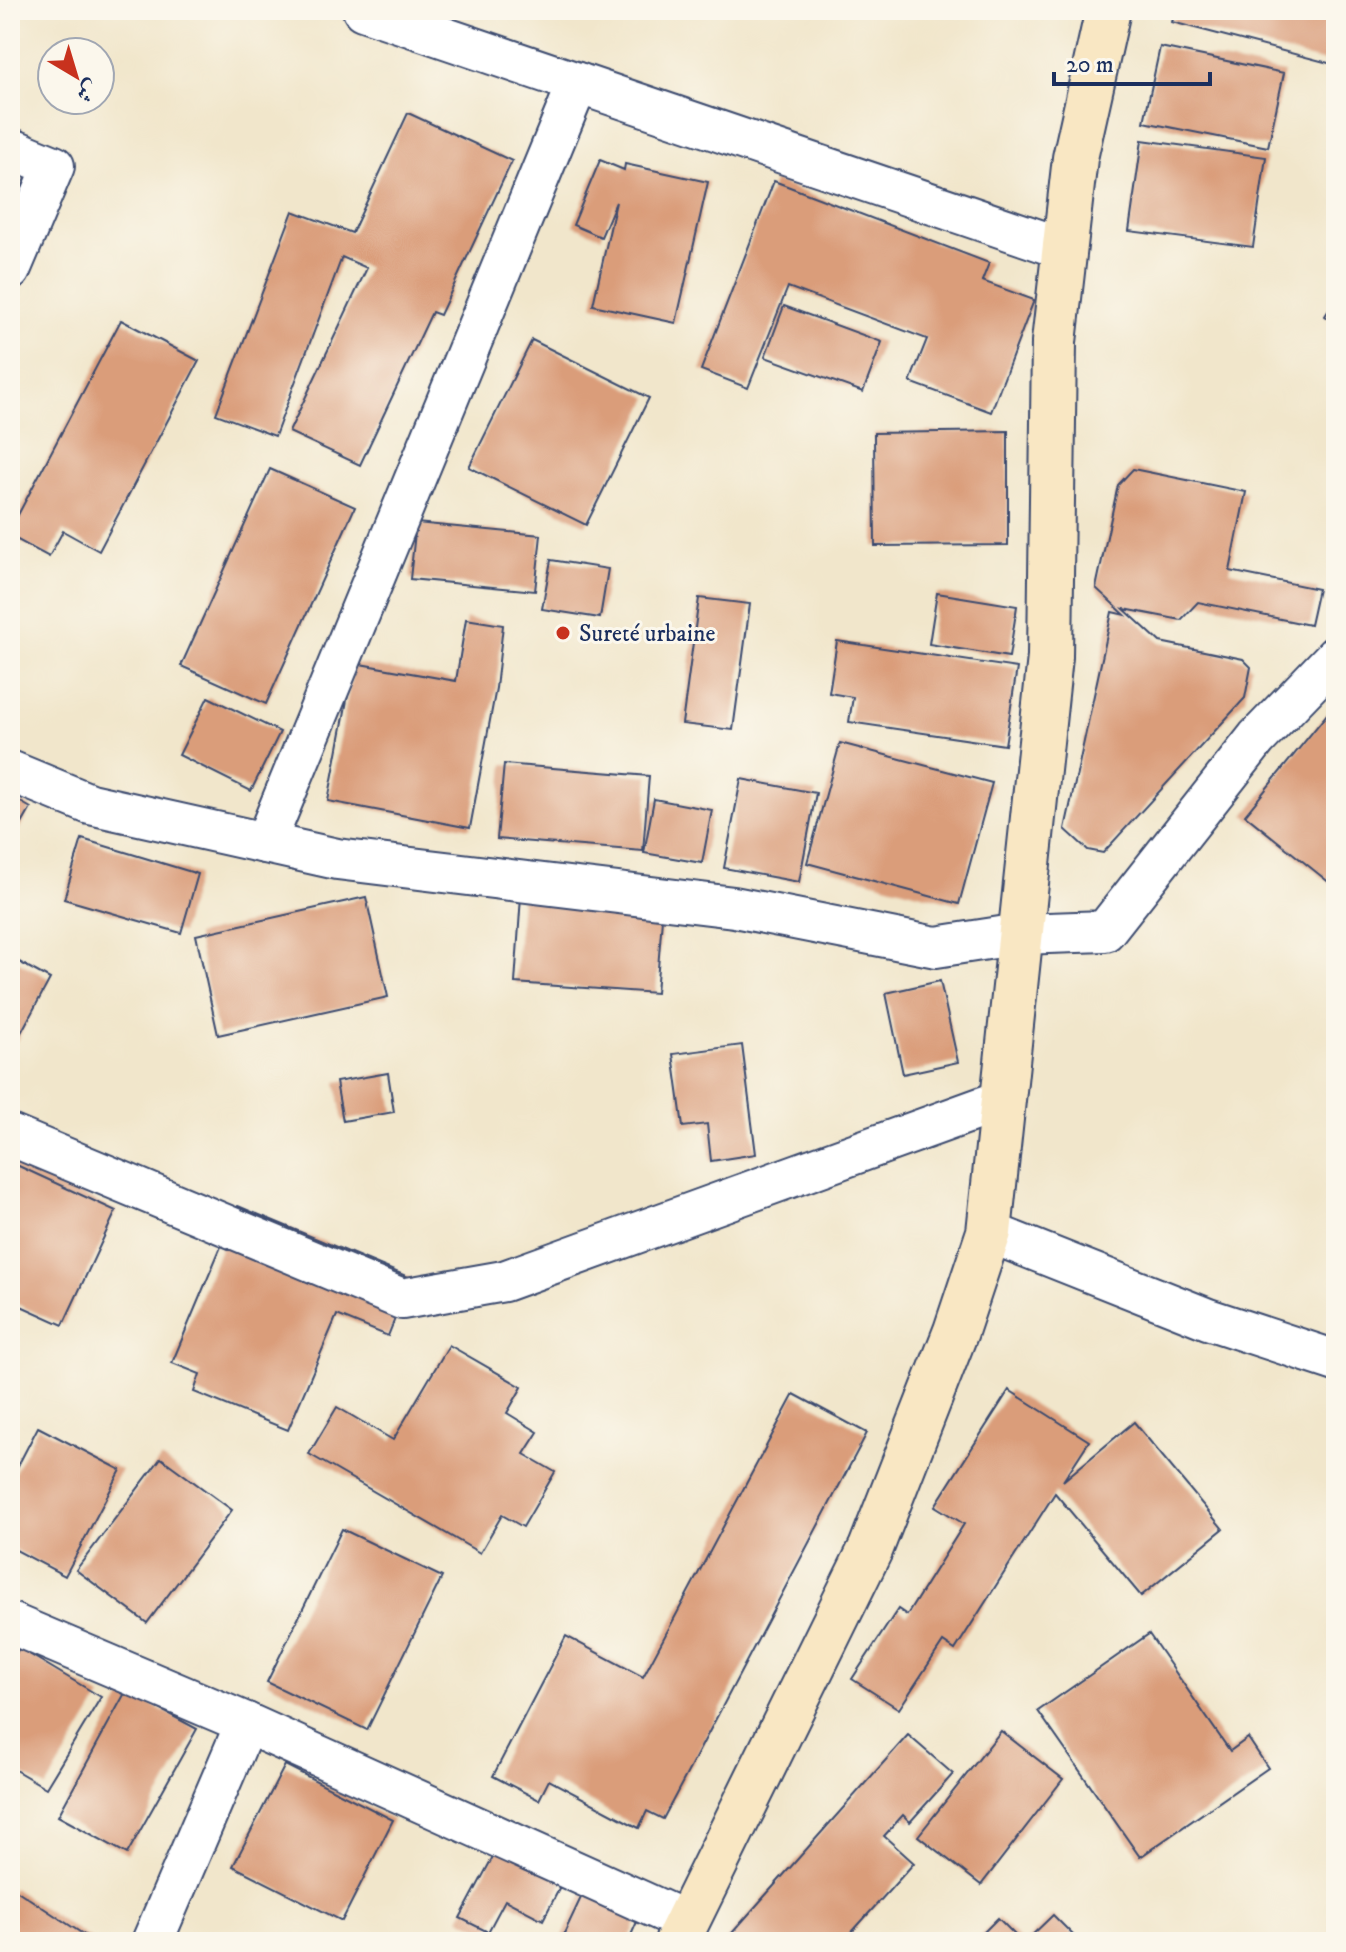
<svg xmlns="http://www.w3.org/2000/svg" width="1346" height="1952" viewBox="0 0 1346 1952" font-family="'IM FELL DW Pica',Amiri,serif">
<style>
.building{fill:#da9d7a}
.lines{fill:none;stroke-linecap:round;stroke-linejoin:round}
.street-casing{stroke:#3b4a6e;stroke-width:44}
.secondary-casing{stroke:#3b4a6e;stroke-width:48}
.street{stroke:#fff;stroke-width:40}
.secondary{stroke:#f9e7c3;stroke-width:44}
.poi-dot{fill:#c8321e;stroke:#fbf7ec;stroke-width:3}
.labels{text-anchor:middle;stroke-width:6;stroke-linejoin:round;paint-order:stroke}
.poi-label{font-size:24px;fill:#1b2f5e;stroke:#fbf7ec;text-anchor:start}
</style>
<rect width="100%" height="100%" fill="#fbf7ec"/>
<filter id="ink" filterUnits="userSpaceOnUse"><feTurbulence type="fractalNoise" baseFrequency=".0125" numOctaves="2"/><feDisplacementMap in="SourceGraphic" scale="16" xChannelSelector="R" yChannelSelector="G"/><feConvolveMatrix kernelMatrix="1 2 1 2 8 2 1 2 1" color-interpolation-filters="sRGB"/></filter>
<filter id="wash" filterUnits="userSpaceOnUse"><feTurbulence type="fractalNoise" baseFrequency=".006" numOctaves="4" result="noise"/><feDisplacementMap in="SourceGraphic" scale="32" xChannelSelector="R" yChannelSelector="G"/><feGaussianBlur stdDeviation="1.8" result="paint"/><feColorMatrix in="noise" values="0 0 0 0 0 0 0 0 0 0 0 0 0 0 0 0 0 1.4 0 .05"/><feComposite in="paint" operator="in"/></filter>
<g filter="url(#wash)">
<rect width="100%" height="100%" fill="#f1e6cb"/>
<g id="blocks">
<!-- building -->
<g class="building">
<polygon points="1176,10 1336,10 1336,65 1172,22"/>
<polygon points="1160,47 1284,73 1268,147 1144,122"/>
<polygon points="408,113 512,161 440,315 432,312 360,465 289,432 367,268 342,257 275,436 216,414 293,211 352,233"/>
<polygon points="1142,140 1266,157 1253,247 1129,231"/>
<polygon points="600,160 624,170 625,164 708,182 676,323 593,305 616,202 601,237 573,225"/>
<polygon points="774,181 989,263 982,281 1034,300 991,412 910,382 927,339 788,287 748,388 701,370"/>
<polygon points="1336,299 1336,323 1325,316"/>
<polygon points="784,306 882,342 863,392 765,357"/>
<polygon points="121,320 199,361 99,551 63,531 49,557 10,536 10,530"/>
<polygon points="532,340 649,398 586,525 469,467"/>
<polygon points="1008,431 1008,545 875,546 874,433"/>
<polygon points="270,469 355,507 266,704 181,666"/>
<polygon points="1133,469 1246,492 1230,571 1318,589 1310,625 1198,602 1181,620 1124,609 1160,642 1243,659 1251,667 1245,698 1103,853 1088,850 1065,829 1112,612 1125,615 1096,588 1118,485"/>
<polygon points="416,523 541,535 535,591 410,579"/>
<polygon points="551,560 608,569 600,618 542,609"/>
<polygon points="937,593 1017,606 1009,657 929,644"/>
<polygon points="699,598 750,604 733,730 682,724"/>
<polygon points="466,619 503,625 496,688 470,828 328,801 354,663 456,681"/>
<polygon points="837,641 1017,668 1005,745 849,722 853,697 829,693"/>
<polygon points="208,697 280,732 251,791 179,755"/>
<polygon points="1336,703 1336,888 1245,815"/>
<polygon points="840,743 992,783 959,904 807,863"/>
<polygon points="504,764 649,776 643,851 497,839"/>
<polygon points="741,779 816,793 799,882 724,868"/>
<polygon points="10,796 31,808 10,845"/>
<polygon points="654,799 712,810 702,863 644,853"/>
<polygon points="82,839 198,874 181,933 64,899"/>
<polygon points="521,896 663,906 656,993 515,983"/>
<polygon points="366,897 388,997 218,1035 196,935"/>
<polygon points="10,957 50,979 10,1053"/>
<polygon points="940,981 958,1062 903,1074 886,993"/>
<polygon points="742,1045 756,1154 711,1161 707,1124 683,1127 673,1054"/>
<polygon points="388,1073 394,1112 343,1121 336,1082"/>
<polygon points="10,1162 116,1211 63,1325 10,1301"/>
<polygon points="238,1206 411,1278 388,1336 337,1315 288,1430 194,1392 200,1374 172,1363"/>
<polygon points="449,1345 522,1387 507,1413 538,1432 524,1454 555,1472 523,1527 502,1515 480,1553 309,1454 337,1407 393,1440"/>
<polygon points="1009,1390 1089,1441 1063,1481 1134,1422 1223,1529 1141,1596 1055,1493 955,1650 943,1642 899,1709 852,1679 898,1609 907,1615 964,1524 935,1506"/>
<polygon points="794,1394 867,1433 663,1819 647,1811 639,1828 549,1780 539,1800 493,1776 566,1636 643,1677"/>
<polygon points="38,1427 121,1470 65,1576 10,1547 10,1481"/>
<polygon points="161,1458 232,1510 147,1623 76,1570"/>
<polygon points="342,1529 442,1577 367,1730 267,1682"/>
<polygon points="1149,1634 1230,1751 1248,1738 1268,1768 1140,1857 1038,1711"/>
<polygon points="19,1648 101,1697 46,1788 10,1767 10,1663"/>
<polygon points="126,1691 197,1729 127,1854 58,1816"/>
<polygon points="1001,1731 1063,1779 981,1885 918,1836"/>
<polygon points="908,1735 953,1774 910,1822 903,1815 884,1836 914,1863 843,1942 724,1942"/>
<polygon points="285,1765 393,1820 342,1921 233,1866"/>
<polygon points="504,1836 569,1870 543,1920 505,1900 488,1932 460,1918"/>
<polygon points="13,1888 95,1942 10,1942 10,1893"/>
<polygon points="585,1889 640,1915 628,1942 560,1942"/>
<polygon points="1053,1915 1080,1942 1025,1942"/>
<polygon points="998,1918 1022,1942 974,1942"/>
</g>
</g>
</g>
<g filter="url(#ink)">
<use href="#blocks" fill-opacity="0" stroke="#3b4a6e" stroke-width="2"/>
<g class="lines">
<!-- street casing -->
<g class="street-casing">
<g id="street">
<polyline points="363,10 1065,249"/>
<polyline points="10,148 54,166 10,270"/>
<polyline points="10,771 90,804 337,859 734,907 936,947 1020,934 1105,931 1257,738 1336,656"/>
<polyline points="265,843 578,83"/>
<polyline points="10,1135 402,1299 504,1281 1000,1101"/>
<polyline points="989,1232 1208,1319 1336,1361"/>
<polyline points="10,1623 246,1723 687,1922"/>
<polyline points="152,1942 246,1723"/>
</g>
</g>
<!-- secondary casing -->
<g class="secondary-casing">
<polyline id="secondary" points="677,1942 871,1548 956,1331 989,1232 1050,657 1054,342 1075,158 1108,10"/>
</g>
<!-- street -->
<use href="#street" class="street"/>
<!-- secondary -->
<use href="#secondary" class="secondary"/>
</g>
</g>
<!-- markers -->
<circle class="poi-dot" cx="563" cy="633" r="8"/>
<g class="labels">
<!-- poi labels -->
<g class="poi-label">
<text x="579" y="641">Sureté urbaine</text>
</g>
</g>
<!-- margin -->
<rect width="1346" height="1952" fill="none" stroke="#fbf7ec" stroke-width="40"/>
<!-- north arrow -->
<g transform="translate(76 76) rotate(142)"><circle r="38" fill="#fbf7ec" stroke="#a1a7b3" stroke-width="2"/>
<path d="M0-6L14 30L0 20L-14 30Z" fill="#c8321e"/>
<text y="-12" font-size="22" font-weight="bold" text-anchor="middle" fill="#1b2f5e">ش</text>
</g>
<!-- scale -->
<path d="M1054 72v12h156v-12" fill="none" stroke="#1b2f5e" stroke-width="4"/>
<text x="1066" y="72" font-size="24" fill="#1b2f5e" stroke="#fbf7ec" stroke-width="6" paint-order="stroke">20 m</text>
</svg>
